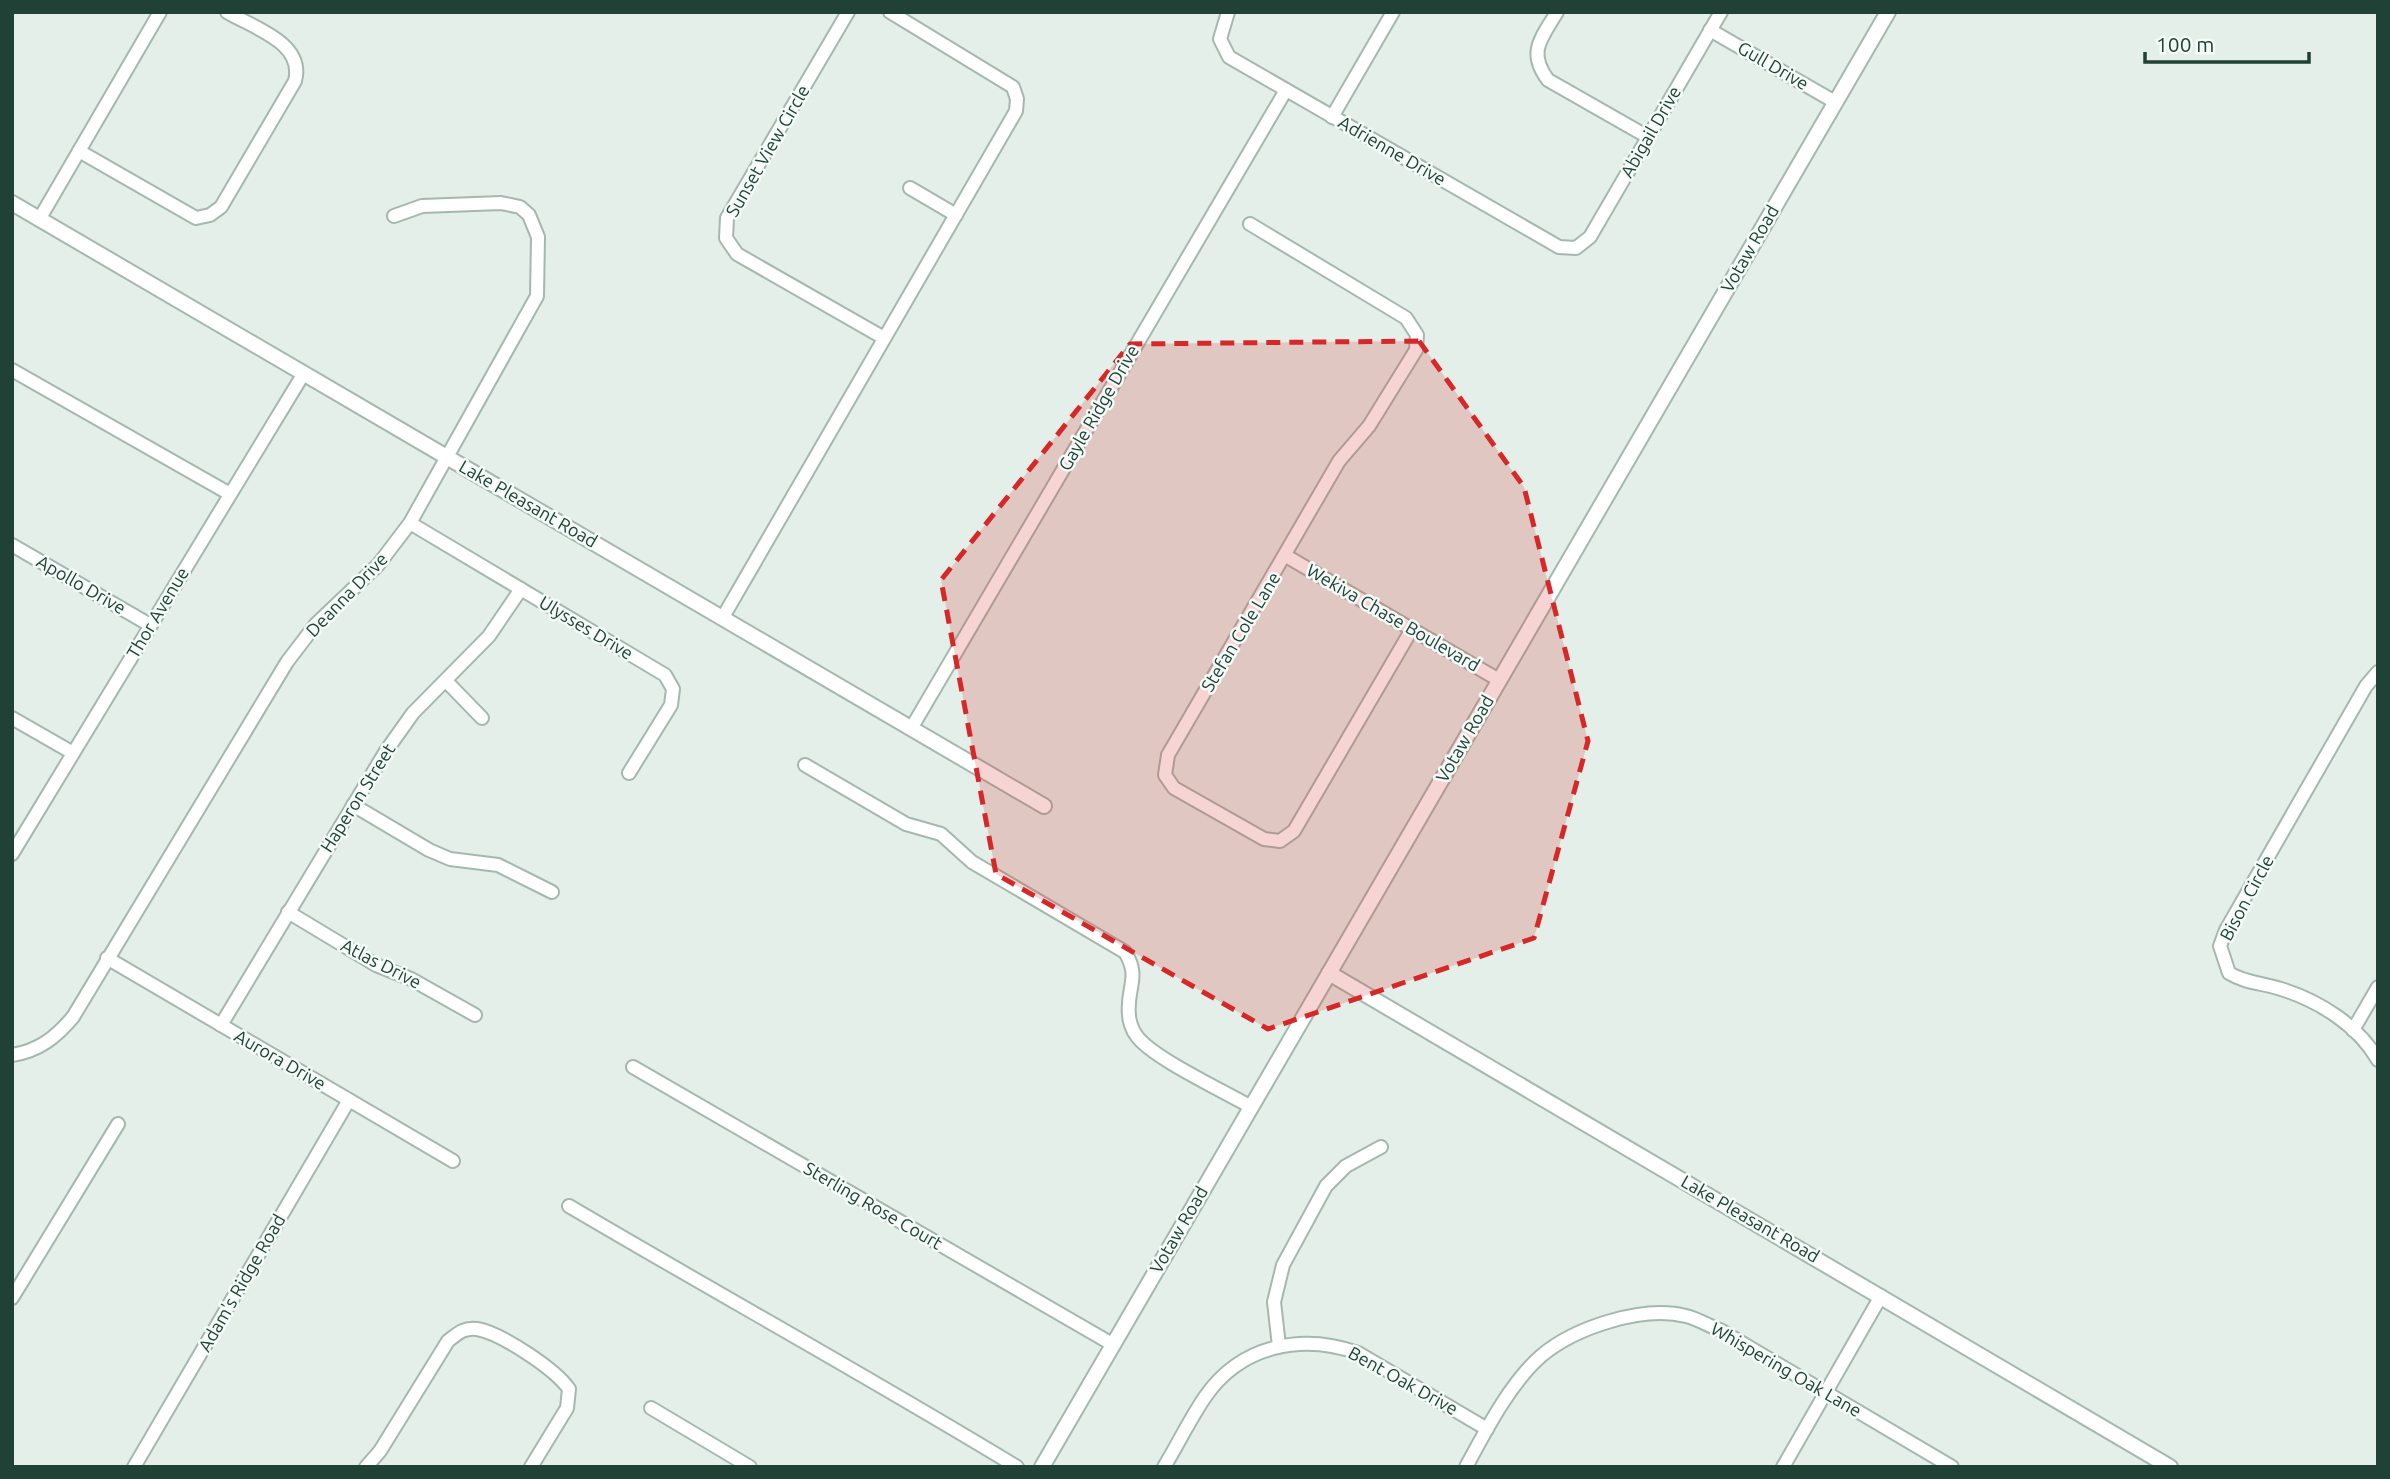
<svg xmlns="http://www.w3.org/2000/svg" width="2390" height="1479" viewBox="0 0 2390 1479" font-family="Ubuntu,sans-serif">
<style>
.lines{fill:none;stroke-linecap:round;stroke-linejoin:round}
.minor-casing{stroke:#a5b8af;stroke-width:16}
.tertiary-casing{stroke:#a5b8af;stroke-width:18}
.minor{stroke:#fff;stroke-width:12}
.tertiary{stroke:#fff;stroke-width:14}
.marked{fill:#d62828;fill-opacity:0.2;stroke:#d62828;stroke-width:5;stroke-dasharray:14 9;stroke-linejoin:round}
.labels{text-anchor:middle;stroke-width:5;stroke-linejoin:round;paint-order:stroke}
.street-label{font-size:18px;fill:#204236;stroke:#f4faf7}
</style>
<rect width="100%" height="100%" fill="#e3efe8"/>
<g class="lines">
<!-- minor casing -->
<g class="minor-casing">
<g id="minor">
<polyline points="848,12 727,218 726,238 737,254 884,338"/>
<polyline points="1228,12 1220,39 1229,57 1559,247 1576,248 1590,237 1721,12"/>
<path d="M1557,12C1541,39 1527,52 1548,80L1648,137"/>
<polyline points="1710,30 1835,102"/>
<polyline points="1332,117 1393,12"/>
<path d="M79,151L196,218L210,215L221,207L295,81C305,43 254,28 227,12"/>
<polyline points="910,188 956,215"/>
<polyline points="40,218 160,12"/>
<polyline points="1250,224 1406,318 1417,335 1416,350 1369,426 1339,461 1168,755 1165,775 1174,788 1264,839 1280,841 1294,831 1412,629"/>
<polyline points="12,370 230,494"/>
<polyline points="410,523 665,675 673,689 671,705 629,773"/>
<polyline points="12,545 150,625"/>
<polyline points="1286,556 1499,680"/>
<polyline points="723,617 1016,111 1017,99 1013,87 890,12"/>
<path d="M2378,672L2366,686L2226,930L2220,946L2229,973C2245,983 2263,983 2281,989C2319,1001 2358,1025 2378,1060"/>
<polyline points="446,681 482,718"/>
<polyline points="12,718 73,753"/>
<polyline points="912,727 1286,90"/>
<path d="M805,765L906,824L941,834L972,862L1125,952C1141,978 1126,988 1129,1015C1129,1020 1132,1030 1136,1035C1150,1057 1226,1092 1251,1107"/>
<polyline points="353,805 429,850 450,859 498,865 552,892"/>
<polyline points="12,854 304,373"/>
<polyline points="288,912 376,965 411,979 475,1015"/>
<polyline points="107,958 453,1161"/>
<polyline points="221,1025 386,751 413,713 489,636 521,589"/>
<polyline points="2353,1030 2378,987"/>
<path d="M12,1055C39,1051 56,1037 73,1017L287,662L316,624L378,565L410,523L537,296L538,237L529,215L520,207L501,203L422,206L394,216"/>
<polyline points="633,1067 1112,1344"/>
<path d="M569,1206C718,1294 869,1377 1017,1467"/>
<polyline points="12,1298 118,1124"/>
<polyline points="1279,1346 1274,1302 1283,1265 1326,1186 1346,1166 1381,1147"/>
<polyline points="651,1408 750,1467"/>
<polyline points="134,1467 349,1100"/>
<path d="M366,1467L380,1451L448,1341C457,1334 464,1327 477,1329C501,1333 555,1369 569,1389L567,1408L531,1467"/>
<path d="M1164,1467C1178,1444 1190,1419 1205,1397C1241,1345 1302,1333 1358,1353L1487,1429"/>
<path d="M1466,1467C1485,1432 1510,1383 1541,1356C1574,1328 1642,1305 1686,1316C1698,1319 1709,1326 1720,1330L1952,1467"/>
<polyline points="1783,1467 1881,1296"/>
</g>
</g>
<!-- tertiary casing -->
<g class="tertiary-casing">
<g id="tertiary">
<polyline points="12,203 1044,806"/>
<polyline points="1329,973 2170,1467"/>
<polyline points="1042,1467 1888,12"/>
</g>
</g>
<!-- minor -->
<use href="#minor" class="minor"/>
<!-- tertiary -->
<use href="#tertiary" class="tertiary"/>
</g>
<!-- marked area -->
<path class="marked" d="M1419,341L1524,487L1588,741L1534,938L1268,1029L996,874L941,580L1130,344Z"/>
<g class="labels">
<!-- street labels -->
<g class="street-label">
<text transform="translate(1773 66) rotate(30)" y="6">Gull Drive</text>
<text transform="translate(1651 132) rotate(-60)" y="6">Abigail Drive</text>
<text transform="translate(768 151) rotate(-60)" y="6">Sunset View Circle</text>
<text transform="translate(1392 151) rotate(30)" y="6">Adrienne Drive</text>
<text transform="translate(1750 249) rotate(-60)" y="6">Votaw Road</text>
<text transform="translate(1099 408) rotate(-60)" y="6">Gayle Ridge Drive</text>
<text transform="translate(528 504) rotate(30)" y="6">Lake Pleasant Road</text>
<text transform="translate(81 585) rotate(30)" y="6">Apollo Drive</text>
<text transform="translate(347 595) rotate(-46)" y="6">Deanna Drive</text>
<text transform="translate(158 613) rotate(-59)" y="6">Thor Avenue</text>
<text transform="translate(1393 618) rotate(30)" y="6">Wekiva Chase Boulevard</text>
<text transform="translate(586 628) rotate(31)" y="6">Ulysses Drive</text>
<text transform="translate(1241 632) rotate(-59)" y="6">Stefan Cole Lane</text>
<text transform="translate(1465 739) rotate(-60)" y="6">Votaw Road</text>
<text transform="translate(358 798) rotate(-58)" y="6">Haperon Street</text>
<text transform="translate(2247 898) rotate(-62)" y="6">Bison Circle</text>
<text transform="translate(381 964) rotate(27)" y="6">Atlas Drive</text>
<text transform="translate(280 1060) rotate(30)" y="6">Aurora Drive</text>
<text transform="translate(873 1206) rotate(30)" y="6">Sterling Rose Court</text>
<text transform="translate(1750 1219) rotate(30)" y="6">Lake Pleasant Road</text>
<text transform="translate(1179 1230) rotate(-60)" y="6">Votaw Road</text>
<text transform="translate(242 1283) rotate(-60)" y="6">Adam's Ridge Road</text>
<text transform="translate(1786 1370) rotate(30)" y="6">Whispering Oak Lane</text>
<text transform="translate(1403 1381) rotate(29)" y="6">Bent Oak Drive</text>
</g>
</g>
<!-- border -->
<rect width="2390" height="1479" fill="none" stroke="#204236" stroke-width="28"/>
<!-- scale -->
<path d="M2145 52v10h164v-10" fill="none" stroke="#204236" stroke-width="3.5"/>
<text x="2156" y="52" font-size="21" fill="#204236" stroke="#f4faf7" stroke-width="5" paint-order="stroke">100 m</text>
</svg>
